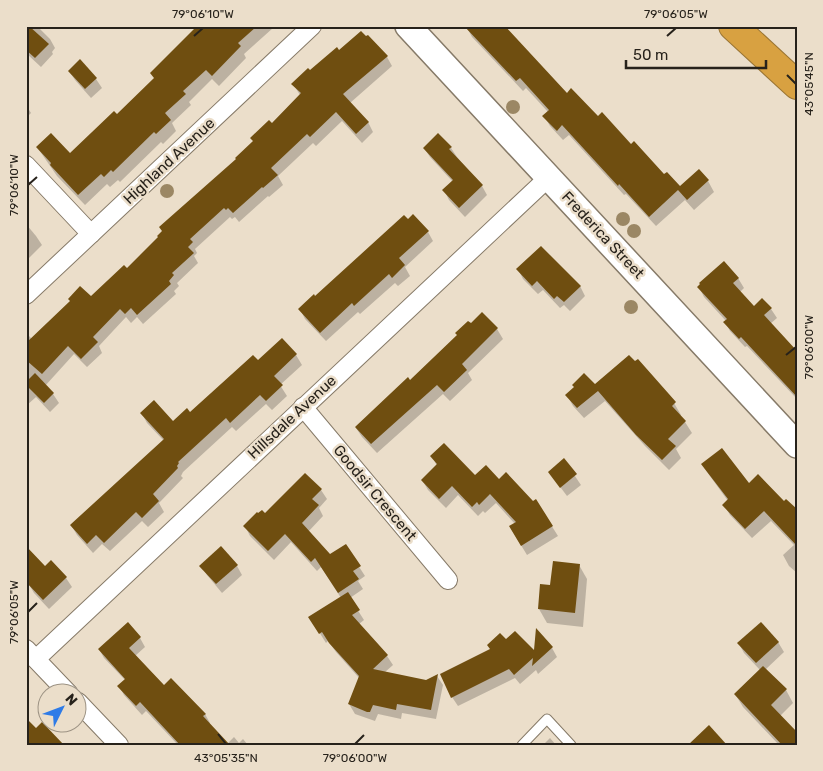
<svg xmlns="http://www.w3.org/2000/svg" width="823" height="771" viewBox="0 0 823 771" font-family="Rubik,sans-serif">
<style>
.shadow{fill:#0003}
.building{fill:#6f4e10}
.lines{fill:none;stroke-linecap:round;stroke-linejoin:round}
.lane-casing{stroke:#867a68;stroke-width:11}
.street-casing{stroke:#867a68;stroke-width:20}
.secondary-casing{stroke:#867a68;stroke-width:28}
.highway-casing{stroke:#9a7534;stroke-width:30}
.lane{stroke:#fff;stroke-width:9}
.street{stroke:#fff;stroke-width:18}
.secondary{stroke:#fff;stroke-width:25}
.highway{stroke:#d8a141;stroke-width:28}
.tree{fill:#9b8764}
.ticks{fill:none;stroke:#27221b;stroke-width:2}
.labels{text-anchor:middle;stroke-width:5;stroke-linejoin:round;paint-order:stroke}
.street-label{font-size:15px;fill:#27221b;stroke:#ebdeca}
.neatline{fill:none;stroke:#27221b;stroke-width:2}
.ticks-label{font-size:12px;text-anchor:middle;fill:#27221b}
</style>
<rect width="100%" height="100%" fill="#ebdeca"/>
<!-- shadow -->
<g class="shadow">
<polygon points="26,26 37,26 50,39 55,48 52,52 53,54 41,67 26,53"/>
<polygon points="199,26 272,26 273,28 244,54 246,58 219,86 212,79 189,102 191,105 172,123 176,131 163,144 161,142 120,182 118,180 110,187 107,184 85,205 57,176 37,147 70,154 117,116 155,79"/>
<polygon points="466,26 567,94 598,118 664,176 680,187 699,171 708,181 714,192 694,210 685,200 656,226 626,194 624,195 569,135 563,140 550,126 544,116 548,112 526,88 523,91 472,37"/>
<polygon points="339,52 387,57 392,66 350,103 368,122 373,132 362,143 342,121 316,146 313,143 278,176 283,185 269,197 268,196 239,222 235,217 232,219 230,217 195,249 197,253 194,256 198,263 177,283 179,286 174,291 176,294 143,324 137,317 131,323 126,317 99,346 102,353 87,367 74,354 45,386 53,394 59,403 50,412 36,397 26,406 26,337 28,335 32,339 91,298 127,270 300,95 293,84"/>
<polygon points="69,71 96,79 102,88 91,98 75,80"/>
<polygon points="26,105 31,113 26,118"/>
<polygon points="424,148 451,148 457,157 482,186 487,195 465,217 449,200 444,190 453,182 430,157"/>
<polygon points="26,224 36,236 42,245 26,261"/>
<polygon points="428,232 433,241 405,267 410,276 398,286 395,283 360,314 358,312 326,341 305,319 300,309 315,297"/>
<polygon points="518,269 580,286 585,296 570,311 564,305 560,308 543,290 538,294 523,279"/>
<polygon points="738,278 744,288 740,292 754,307 771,309 777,318 770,324 797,364 797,399 747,346 745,347 730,331 725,322 726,321 704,297 699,287"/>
<polygon points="482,314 497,329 503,339 468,373 472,380 450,401 443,394 377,453 362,437 356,428 410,382"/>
<polygon points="282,339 296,355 302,365 280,385 287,396 272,410 266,404 236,431 232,427 183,472 181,476 183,478 159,503 164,512 148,527 142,521 110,551 102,544 93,553 77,535 71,525 164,441 147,423 142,414 173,423 190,414 258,361"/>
<polygon points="595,386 674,403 681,415 680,416 685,422 692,433 676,449 681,458 669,470 645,446 605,401 584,418 573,406 567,395"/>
<polygon points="432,456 475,477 499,480 533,503 536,501 558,536 527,555 510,527 515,524 496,503 485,513 483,511 478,516 458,495 446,508 428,490 422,480 437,466"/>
<polygon points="564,460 581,485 567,496 549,472"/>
<polygon points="702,465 749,485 784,503 797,511 797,573 789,566 783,555 794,545 771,521 752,538 730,515 724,505 728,501"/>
<polygon points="305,474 321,490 327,499 319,508 323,516 308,532 330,556 345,545 365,576 358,581 363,589 350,598 364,620 359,624 387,656 393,665 384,673 426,682 437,676 443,685 436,719 402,713 401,719 378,714 375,721 355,714 349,704 360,679 336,652 328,641 326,643 316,627 341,598 321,567 317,571 291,542 274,560 250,536 245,526 265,515"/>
<polygon points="579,565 587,579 583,627 547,623 539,609 551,587"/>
<polygon points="201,566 237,566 242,575 222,593 207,575"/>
<polygon points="45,567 66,578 72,587 49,609 34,593 28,583"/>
<polygon points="127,624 140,638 145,647 135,656 164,686 205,714 210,723 209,724 227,744 234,737 239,743 243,739 248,745 178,745 146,711 142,715 124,695 119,686 125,680 104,658 99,649"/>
<polygon points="778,642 784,652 765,670 786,690 793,703 780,716 797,745 779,745 743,707 735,694 760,670 744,653 739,644"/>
<polygon points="552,648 557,657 538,674 536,670 520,684 515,678 458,706 452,697 535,653"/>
<polygon points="550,738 556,745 543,745"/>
</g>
<!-- building -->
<g class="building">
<polygon points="26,26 29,26 49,44 35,58 26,50"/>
<polygon points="197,26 257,26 238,43 241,46 212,76 206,70 183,91 186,94 165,113 171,120 156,134 154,132 113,172 111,170 104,177 101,174 78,195 50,165 51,163 36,147 51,133 70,153 114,111 117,114 154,78 150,73"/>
<polygon points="464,26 505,26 567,93 571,88 598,116 602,112 631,144 634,141 664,174 667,172 680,186 699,169 709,180 687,200 678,190 649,217 619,184 618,186 562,125 557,131 542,116 549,110 520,78 516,81"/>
<polygon points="361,31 366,36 368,35 388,56 343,94 369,122 356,134 336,112 310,137 307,134 271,168 278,175 263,188 262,187 233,213 228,208 226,210 224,208 190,239 193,242 188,247 194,253 172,273 174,275 169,281 171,284 137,315 131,308 125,314 120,309 93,337 98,342 81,359 68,346 42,374 26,360 26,343 70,301 68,299 80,286 91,296 124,265 127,268 158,237 157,236 162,231 159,227 236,159 235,158 253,141 250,138 269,120 272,123 301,93 291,84 308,68 310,70 337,47 339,50"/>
<polygon points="80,59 97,78 85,89 68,71"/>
<polygon points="438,133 452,147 449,149 483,185 459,208 442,190 453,180 423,148"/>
<polygon points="413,214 429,231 399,258 405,265 392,278 389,274 354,306 352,303 320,333 298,309 314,294 315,296 404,215 408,219"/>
<polygon points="541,246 581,286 564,302 557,296 554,299 537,281 532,286 516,269"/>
<polygon points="724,261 739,278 733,283 754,306 762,298 772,308 764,315 797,351 797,397 741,337 739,339 723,322 727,319 697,287 700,284 699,283"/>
<polygon points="482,312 498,328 462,364 467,370 444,392 437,385 371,444 355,427 408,377 410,380 457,335 455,333 468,321 471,323"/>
<polygon points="282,338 297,354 274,376 283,385 266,401 260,395 230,423 226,418 178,462 179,463 177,466 178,468 153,494 159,501 142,518 136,512 104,543 96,535 87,544 70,525 164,439 140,413 154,400 173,421 187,408 190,412 253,355 258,360"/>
<polygon points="629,355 635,361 638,359 676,402 672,406 686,421 668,439 676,446 662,460 636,435 598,391 577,408 565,395 574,387 572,385 584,373 595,384"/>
<polygon points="35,373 54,393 44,403 26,385 26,382"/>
<polygon points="444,443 475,475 486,465 499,479 506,472 533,501 536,499 553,526 521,546 509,526 516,522 490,494 479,505 477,502 472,507 452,486 439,499 421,480 437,464 430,456"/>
<polygon points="722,448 749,483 758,474 784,501 786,499 797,509 797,546 764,511 745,529 722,505 728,499 701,464"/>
<polygon points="564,458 577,474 560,488 548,472"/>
<polygon points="305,473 322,489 312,499 319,505 302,523 330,554 346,544 361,566 353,571 359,579 338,593 315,558 311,562 285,534 268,551 243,526 257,512 258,513 262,510 265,513"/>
<polygon points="26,546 45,566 51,560 67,577 43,600 26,582"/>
<polygon points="221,546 238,565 216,584 199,566"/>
<polygon points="553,561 580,564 575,613 538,609 540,584 550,585"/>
<polygon points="348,592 360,610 352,615 388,655 373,669 426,680 438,674 431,710 397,704 396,710 373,705 370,712 367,712 348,704 359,676 329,643 322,632 319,634 308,617"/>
<polygon points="128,622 141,637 129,648 164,685 171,678 206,714 203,716 230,745 180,745 140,702 136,706 117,686 125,679 98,649"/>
<polygon points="761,622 779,642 756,663 737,643"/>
<polygon points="536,628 553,647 532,666 533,658 514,675 509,669 451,698 440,674 490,649 487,645 500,633 506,639 515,631 534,650"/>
<polygon points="763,666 787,689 771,705 797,732 797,745 782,745 734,694"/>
<polygon points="26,718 36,728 42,722 64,745 26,745"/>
<polygon points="709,725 727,745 688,745"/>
</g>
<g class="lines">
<!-- lane casing -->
<g class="lane-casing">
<polyline id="lane" points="522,745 547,719 571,745"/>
</g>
<!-- street casing -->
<g class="street-casing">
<g id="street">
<polyline points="26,165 91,234"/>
<polyline points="26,295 312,26"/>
<polyline points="303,407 448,580"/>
<polyline points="26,649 69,694"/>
<polyline points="36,659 549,177"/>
<polyline points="78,702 119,745"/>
</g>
</g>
<!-- secondary casing -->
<g class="secondary-casing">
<polyline id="secondary" points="408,26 797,445"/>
</g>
<!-- highway casing -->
<g class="highway-casing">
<polyline id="highway" points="733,26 797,85"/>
</g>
<!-- lane -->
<use href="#lane" class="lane"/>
<!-- street -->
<use href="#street" class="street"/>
<!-- secondary -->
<use href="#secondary" class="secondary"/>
<!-- highway -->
<use href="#highway" class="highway"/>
</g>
<!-- trees -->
<g class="tree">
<circle cx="513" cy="107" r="7"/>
<circle cx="167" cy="191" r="7"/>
<circle cx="623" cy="219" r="7"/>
<circle cx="634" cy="231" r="7"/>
<circle cx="631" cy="307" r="7"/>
</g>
<!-- ticks -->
<path class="ticks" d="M194,36L203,28M667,36L676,28M787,75L796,84M28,185L37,177M786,355L796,347M28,612L37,603M218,734L226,744M355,744L364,735"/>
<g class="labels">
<!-- street labels -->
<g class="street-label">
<text transform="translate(169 161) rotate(-43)" y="5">Highland Avenue</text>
<text transform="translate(603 235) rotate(47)" y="5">Frederica Street</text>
<text transform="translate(292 417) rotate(-43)" y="5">Hillsdale Avenue</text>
<text transform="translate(375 493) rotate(50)" y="5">Goodsir Crescent</text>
</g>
</g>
<!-- border -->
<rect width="823" height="771" fill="none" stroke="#ebdeca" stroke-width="55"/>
<!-- north arrow -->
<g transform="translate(62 708) rotate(48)"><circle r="24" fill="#ebdeca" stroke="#9d9384"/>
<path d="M0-4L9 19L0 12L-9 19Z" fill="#2e7be7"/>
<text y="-8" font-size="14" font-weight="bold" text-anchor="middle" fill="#27221b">N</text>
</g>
<!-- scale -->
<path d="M626 60v8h140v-8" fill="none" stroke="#27221b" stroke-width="2.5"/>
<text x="633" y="60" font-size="15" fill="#27221b" stroke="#ebdeca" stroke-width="4" paint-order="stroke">50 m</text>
<rect x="28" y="28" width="768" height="716" class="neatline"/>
<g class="ticks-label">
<text x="203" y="18">79°06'10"W</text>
<text x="676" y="18">79°06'05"W</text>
<text transform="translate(809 84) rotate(-90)" y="4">43°05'45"N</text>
<text transform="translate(14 185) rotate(-90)" y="4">79°06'10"W</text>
<text transform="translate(809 347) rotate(-90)" y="4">79°06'00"W</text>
<text transform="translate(14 612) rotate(-90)" y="4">79°06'05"W</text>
<text x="226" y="762">43°05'35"N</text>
<text x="355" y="762">79°06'00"W</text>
</g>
</svg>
